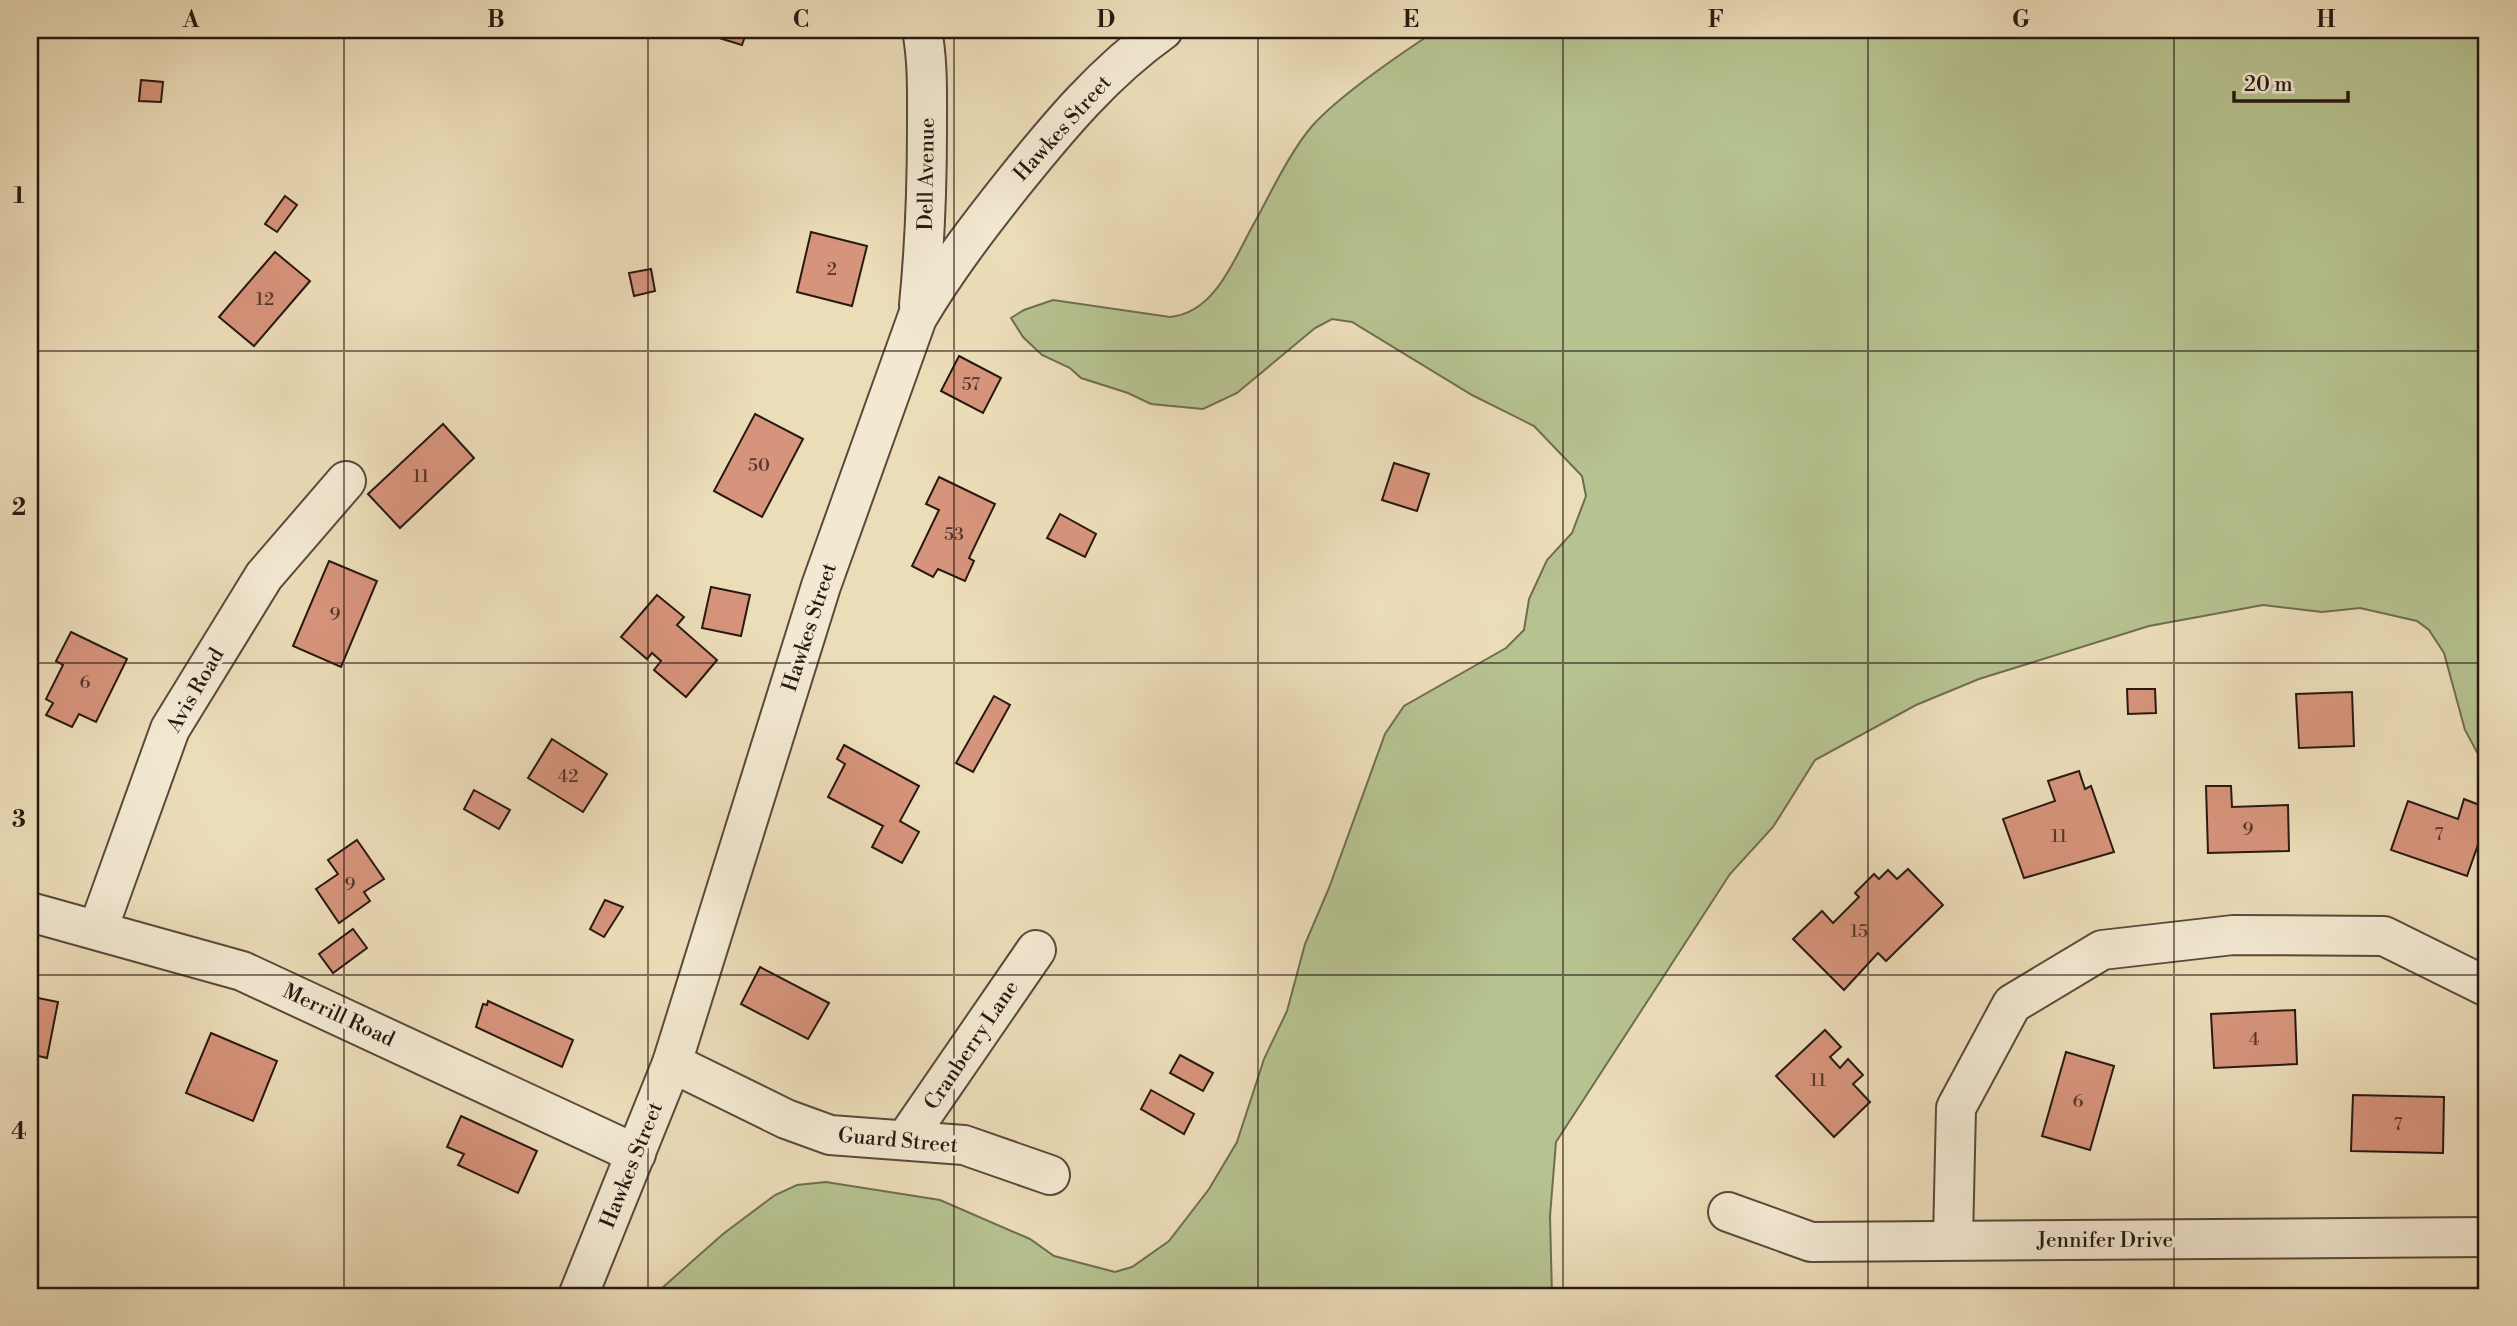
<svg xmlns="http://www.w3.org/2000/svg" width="2517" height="1326" viewBox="0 0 2517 1326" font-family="'Libre Bodoni',serif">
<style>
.green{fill:#b6c290;stroke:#6f6d51;stroke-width:2}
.building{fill:#d7947c;stroke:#281812;stroke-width:2}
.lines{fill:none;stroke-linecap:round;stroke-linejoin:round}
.minor-casing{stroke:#59493c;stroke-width:42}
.minor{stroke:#f3e9d2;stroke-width:38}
.grid{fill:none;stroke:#281812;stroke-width:2;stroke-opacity:0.55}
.labels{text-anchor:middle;stroke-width:7;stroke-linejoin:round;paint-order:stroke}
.number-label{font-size:18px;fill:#54372c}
.street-label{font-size:21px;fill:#281812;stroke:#f3e9d2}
.neatline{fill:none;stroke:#281812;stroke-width:2.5}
.grid-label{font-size:23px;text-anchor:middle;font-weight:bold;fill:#281812}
</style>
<rect width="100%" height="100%" fill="#ecddb9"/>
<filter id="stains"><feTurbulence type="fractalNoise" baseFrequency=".00286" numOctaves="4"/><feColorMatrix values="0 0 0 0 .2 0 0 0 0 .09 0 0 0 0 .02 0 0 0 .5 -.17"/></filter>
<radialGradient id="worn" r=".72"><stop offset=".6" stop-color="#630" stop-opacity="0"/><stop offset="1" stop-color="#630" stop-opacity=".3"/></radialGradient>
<!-- green -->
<path class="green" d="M1437,30H2487V757L2478,754L2465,730L2444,653L2429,630L2417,621L2360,608L2322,612L2263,605L2149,626L1979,679L1916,705L1815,760L1773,827L1730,874L1556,1142L1550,1216L1552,1296H653L723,1234L775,1195L797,1185L826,1182L940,1200L1030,1239L1054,1256L1115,1272L1132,1267L1169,1241L1209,1189L1237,1142L1264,1059L1287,1011L1305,944L1329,888L1385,734L1404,706L1506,648L1524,630L1529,599L1547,560L1572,533L1586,496L1582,476L1534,426L1472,395L1352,322L1332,319L1315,328L1237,393L1203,409L1151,404L1128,393L1081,378L1070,368L1042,355L1023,337L1011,318L1024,310L1053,300L1170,317C1214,313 1233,262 1252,227C1270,195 1290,151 1313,125C1340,95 1403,52 1437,30Z"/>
<!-- building -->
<g class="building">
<polygon points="693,30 747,30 742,45"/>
<polygon points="141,80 163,82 161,102 139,101"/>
<polygon points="285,196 297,205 277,232 265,224"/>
<polygon points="811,232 867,246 852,306 797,292"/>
<polygon points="275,252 310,281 254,346 219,317"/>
<polygon points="651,269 655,291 634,296 629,273"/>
<polygon points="959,356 1001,378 983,413 941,391"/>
<polygon points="755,414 803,439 762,517 714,491"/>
<polygon points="443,424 474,458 400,528 368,494"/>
<polygon points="1394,463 1429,474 1417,511 1382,500"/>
<polygon points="939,477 995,504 969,558 974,561 965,581 938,569 933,577 912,566 939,510 926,504"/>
<polygon points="1060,514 1096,534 1085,557 1047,538"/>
<polygon points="329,561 377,581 341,667 293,646"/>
<polygon points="711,587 750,595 741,636 702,628"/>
<polygon points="657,595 684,617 677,625 717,660 686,697 654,670 661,661 652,653 647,659 621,637"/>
<polygon points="71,632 127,659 96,722 79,714 72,727 46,715 53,703 46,699 63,665 56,661"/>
<polygon points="2127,689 2155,689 2156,713 2128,714"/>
<polygon points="2352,692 2354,746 2299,748 2296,694"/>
<polygon points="994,696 1010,705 973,772 956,763"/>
<polygon points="552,739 607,774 583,812 528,778"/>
<polygon points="844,745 919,786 900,821 919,832 902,863 872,847 883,826 828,797 845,764 837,759"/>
<polygon points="2079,771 2085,789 2091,786 2114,852 2024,878 2003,819 2055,801 2048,781"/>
<polygon points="2206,786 2231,786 2232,807 2288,805 2289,851 2208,853"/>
<polygon points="474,790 510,810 499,829 464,809"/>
<polygon points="2464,799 2487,808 2487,819 2467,876 2391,850 2408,801 2458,819"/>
<polygon points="357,840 384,879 364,892 370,901 339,923 316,889 338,874 328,860"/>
<polygon points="1908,869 1943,905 1886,961 1878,953 1844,990 1793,939 1822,911 1833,923 1859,897 1855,893 1874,874 1879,879 1888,870 1897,879"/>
<polygon points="605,900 623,907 604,937 590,929"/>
<polygon points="353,929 367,948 333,973 319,954"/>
<polygon points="760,967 829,1003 808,1039 741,1004"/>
<polygon points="30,991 34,992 33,997 58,1002 47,1058 30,1054"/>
<polygon points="488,1001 573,1040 562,1067 476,1027 483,1004 487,1005"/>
<polygon points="2295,1010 2297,1064 2214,1068 2211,1014"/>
<polygon points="1825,1030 1841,1047 1830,1057 1840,1068 1848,1059 1863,1075 1853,1084 1870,1102 1834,1137 1776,1076"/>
<polygon points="211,1033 277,1061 253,1121 186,1093"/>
<polygon points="2066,1052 2114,1066 2090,1150 2042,1136"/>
<polygon points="1180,1055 1213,1073 1203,1091 1170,1073"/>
<polygon points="1151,1090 1194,1114 1184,1134 1141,1109"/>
<polygon points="2353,1095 2444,1097 2443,1153 2351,1151"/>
<polygon points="461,1116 537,1151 518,1193 458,1165 464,1154 447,1147"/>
</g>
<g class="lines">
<!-- minor casing -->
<g class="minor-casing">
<g id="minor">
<path d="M919,305C925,245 927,187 927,127C927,95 928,61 922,30"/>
<polyline points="30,912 242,971 636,1154"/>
<polyline points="98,929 170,729 264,576 346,481"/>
<polyline points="672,1063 786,1119 830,1135 964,1145 1050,1175"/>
<polyline points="906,1139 1036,950"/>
<polyline points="1728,1212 1811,1242 2487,1237"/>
<polyline points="1953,1239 1956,1108 2012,1004 2102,950 2233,935 2384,936 2487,987"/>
<path d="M578,1296L672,1063L821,586L917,318C946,269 979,226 1014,182C1059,126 1104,72 1163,30"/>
</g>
</g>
<!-- minor -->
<use href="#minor" class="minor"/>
</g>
<!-- grid -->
<path class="grid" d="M344,30V1296M648,30V1296M954,30V1296M1258,30V1296M1563,30V1296M1868,30V1296M2174,30V1296M30,351H2487M30,663H2487M30,975H2487"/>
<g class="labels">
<!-- number labels -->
<g class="number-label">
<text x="832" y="275">2</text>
<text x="265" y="305">12</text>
<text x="971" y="390">57</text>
<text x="759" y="471">50</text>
<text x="421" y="482">11</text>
<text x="954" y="540">53</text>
<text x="335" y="620">9</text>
<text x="85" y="688">6</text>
<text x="568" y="782">42</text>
<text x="2248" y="835">9</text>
<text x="2439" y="840">7</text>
<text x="2059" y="842">11</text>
<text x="350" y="890">9</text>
<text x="1859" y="937">15</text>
<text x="2254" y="1045">4</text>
<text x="1818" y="1086">11</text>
<text x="2078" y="1107">6</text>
<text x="2398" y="1130">7</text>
</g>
<!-- street labels -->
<g class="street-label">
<text transform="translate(1062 128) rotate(-48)" y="7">Hawkes Street</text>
<text transform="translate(926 174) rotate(-89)" y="7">Dell Avenue</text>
<text transform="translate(809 627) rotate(-72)" y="7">Hawkes Street</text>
<text transform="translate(195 690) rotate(-60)" y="7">Avis Road</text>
<text transform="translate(339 1015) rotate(25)" y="7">Merrill Road</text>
<text transform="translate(971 1045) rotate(-56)" y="7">Cranberry Lane</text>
<text transform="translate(898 1140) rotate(5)" y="7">Guard Street</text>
<text transform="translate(631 1165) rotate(-68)" y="7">Hawkes Street</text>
<text x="2105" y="1247">Jennifer Drive</text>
</g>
</g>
<!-- margin -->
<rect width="2517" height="1326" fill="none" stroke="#ecddb9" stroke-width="77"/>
<!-- scale -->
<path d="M2234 91v10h114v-10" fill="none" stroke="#281812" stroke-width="3.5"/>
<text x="2244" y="91" font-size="21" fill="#281812" stroke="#f3e9d2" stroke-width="5" paint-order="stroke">20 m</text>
<rect x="38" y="38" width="2440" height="1250" class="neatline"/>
<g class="grid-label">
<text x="191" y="27">A</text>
<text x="496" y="27">B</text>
<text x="801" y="27">C</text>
<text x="1106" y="27">D</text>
<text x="1411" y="27">E</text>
<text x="1716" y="27">F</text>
<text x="2021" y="27">G</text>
<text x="2326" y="27">H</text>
<text x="19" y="203">1</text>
<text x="19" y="515">2</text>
<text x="19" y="827">3</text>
<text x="19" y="1139">4</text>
</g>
<rect width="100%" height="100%" filter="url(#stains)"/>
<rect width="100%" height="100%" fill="url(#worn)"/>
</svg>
